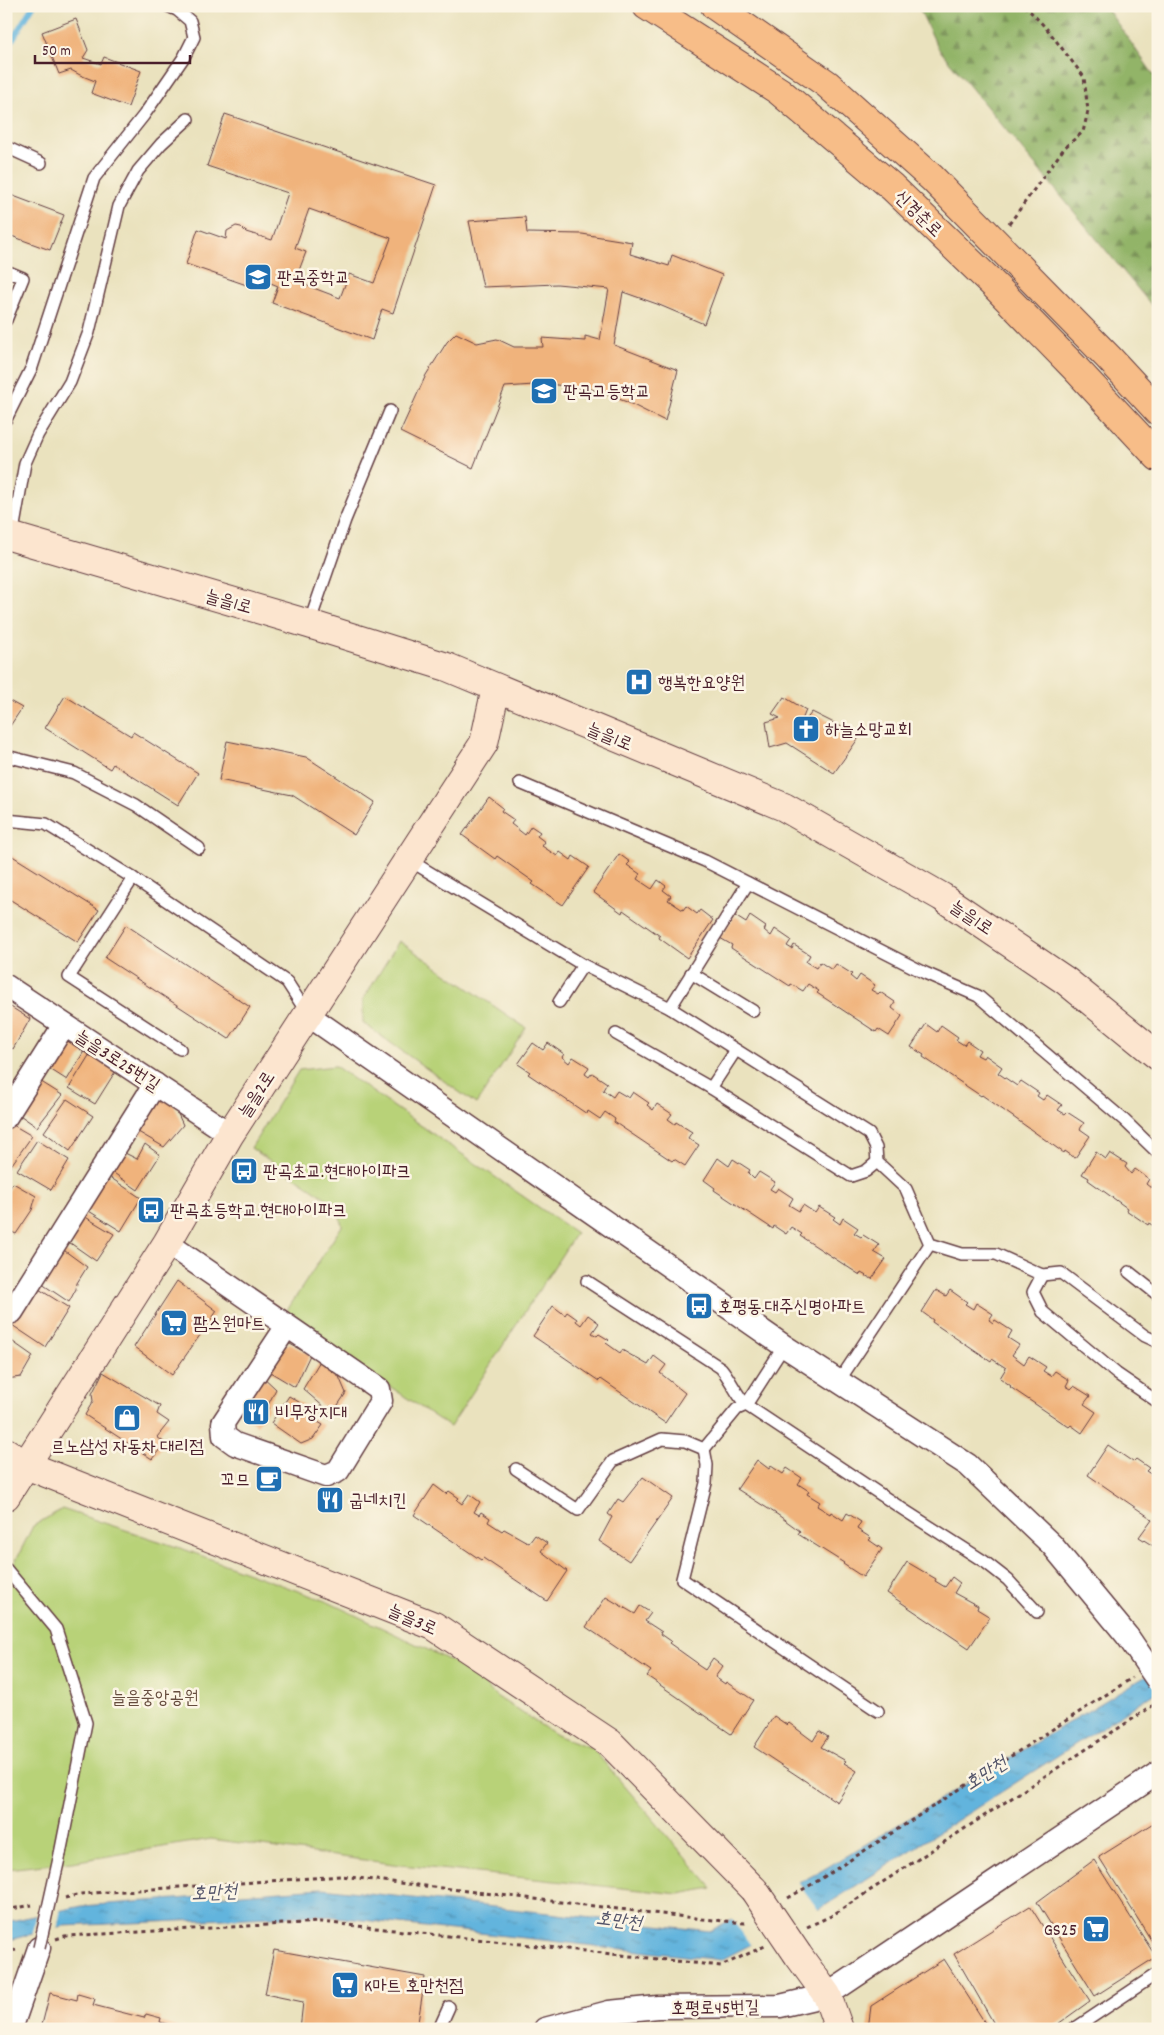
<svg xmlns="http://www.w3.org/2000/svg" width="1164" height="2035" viewBox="0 0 1164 2035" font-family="Dekko,'Poor Story',sans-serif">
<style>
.green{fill:#b8d278;stroke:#817852}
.forest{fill:url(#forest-firs);stroke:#6e6a4a}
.water{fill:url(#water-ripples);stroke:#566a84}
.pier{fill:#eae2be}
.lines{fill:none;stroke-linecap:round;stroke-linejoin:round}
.stream{stroke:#62b4dd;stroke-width:6}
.building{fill:#f0b37c;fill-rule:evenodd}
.lane-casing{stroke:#623c41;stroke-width:14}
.street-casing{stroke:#623c41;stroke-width:25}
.secondary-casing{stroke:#623c41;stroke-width:30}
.highway-casing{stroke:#623c41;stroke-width:30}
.path{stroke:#623c41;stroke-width:3;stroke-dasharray:4 4;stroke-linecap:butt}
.lane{stroke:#fff;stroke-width:11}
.street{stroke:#fff;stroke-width:22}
.secondary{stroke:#fce5cf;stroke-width:28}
.highway{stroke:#f7bd88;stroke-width:28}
.lane-bridge-casing{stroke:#623c41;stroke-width:14;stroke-linecap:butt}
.street-bridge-casing{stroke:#623c41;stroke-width:25;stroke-linecap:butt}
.secondary-bridge-casing{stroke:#623c41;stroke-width:30;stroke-linecap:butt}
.lane-bridge{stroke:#fff;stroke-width:11}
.street-bridge{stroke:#fff;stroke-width:22}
.secondary-bridge{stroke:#fce5cf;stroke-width:28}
.labels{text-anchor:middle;stroke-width:5;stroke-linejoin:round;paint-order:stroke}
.street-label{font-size:18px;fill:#4a1f2b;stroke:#fcf5e5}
.poi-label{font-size:18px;fill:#4a1f2b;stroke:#fcf5e5;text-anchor:start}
.park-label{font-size:18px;fill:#664c3e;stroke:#fcf5e5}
.water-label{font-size:19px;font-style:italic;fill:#525369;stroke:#fcf5e5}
</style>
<defs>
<pattern id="forest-firs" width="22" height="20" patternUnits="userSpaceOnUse" patternTransform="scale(1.25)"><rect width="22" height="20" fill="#92b468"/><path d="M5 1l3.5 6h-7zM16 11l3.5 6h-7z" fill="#799256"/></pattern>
<pattern id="water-ripples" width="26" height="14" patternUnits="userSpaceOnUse" patternTransform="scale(1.25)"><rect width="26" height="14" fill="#62b4dd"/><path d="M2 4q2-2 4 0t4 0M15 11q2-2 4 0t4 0" fill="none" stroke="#5392b3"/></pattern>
</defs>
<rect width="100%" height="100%" fill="#fcf5e5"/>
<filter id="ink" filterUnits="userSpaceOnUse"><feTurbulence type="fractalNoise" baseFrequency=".02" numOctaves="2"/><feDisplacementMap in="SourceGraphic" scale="10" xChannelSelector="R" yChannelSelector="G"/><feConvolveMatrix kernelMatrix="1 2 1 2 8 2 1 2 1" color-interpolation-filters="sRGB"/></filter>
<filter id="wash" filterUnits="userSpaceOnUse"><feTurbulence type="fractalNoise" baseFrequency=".0096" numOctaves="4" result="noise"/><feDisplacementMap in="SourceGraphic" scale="20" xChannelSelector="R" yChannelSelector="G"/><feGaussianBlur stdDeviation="1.12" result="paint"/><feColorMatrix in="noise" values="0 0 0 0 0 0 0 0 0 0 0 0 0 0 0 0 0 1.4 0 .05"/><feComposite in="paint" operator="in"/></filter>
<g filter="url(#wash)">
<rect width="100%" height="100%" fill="#eae2be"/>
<!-- green -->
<g class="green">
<polygon points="399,941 526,1028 476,1104 363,1023 363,1000"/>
<polygon points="335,1066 576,1233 450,1427 284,1315 342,1226 338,1206 251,1148 299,1070"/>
<polygon points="62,1509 186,1550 328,1602 470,1670 496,1696 556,1735 592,1748 712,1888 679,1894 401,1865 211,1839 72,1862 6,1869 6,1580 33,1526"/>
</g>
<!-- forest -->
<polygon class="forest" points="918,6 1105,6 1158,81 1158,313 938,48"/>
<!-- water -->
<polygon class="water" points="1158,1669 1158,1691 823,1907 721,1960 318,1915 62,1926 6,1941 6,1922 82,1906 322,1888 710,1931 821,1871"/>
<!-- pier -->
<g class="pier">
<polygon points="797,1881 820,1912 752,1947 731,1917"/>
<polygon points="61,1908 57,1930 32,1937 37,1913"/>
</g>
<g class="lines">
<!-- stream -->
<polyline class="stream" points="6,47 9,45 33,6"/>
</g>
<g id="blocks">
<!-- building -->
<g class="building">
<polygon points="76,19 88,50 83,58 101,64 104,57 141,71 128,107 91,93 95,81 80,75 71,70 59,74 42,32"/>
<path d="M225,114L436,185L393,313L382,309L372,340L272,303L278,286L261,279L258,289L186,264L198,229L226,239L227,231L236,226L241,227L246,232L272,240L288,193L207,166ZM309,209L391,238L374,283L349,274L340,298L295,281L306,252L295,248Z"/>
<polygon points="8,194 64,215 50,250 6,234 6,199"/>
<polygon points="525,217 527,233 582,234 632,242 630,254 669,266 672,255 722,275 704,324 657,304 623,292 614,345 678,370 665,421 627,402 591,389 548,384 505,387 473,468 400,432 426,375 447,342 456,333 477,343 497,339 514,347 543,347 542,338 585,341 585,336 600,340 609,289 557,284 483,287 469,221"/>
<polygon points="65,696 131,736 133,732 198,773 178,805 113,764 110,769 45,728"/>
<polygon points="784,697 806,710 802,720 805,721 812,712 860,736 834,773 787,743 770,748 766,722 780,718 772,714"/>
<polygon points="6,699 22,708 6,732"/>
<polygon points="227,741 306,757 375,802 354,835 292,795 219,780"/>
<polygon points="489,797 503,808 501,811 514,820 511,824 525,835 531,826 540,832 537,836 545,842 542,846 557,856 560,852 571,860 573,856 589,867 563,905 532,884 534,882 497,856 495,859 462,835"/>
<polygon points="6,852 99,910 78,942 6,897"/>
<polygon points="619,854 630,862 627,865 640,874 637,879 652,889 658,880 666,886 663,890 671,896 668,900 683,910 686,906 697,914 700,910 713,920 687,958 659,938 660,936 623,910 622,913 593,892"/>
<polygon points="735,916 746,923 750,916 766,927 764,930 771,936 775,929 791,940 787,946 792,949 794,945 810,955 806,962 816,968 820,962 832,970 836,964 852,974 850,976 856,981 860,975 875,985 871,990 878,994 880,992 895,1002 892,1008 902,1016 889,1036 878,1029 876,1032 817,993 819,991 808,984 803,991 791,984 790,986 731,948 732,945 720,938"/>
<polygon points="126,925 250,1007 229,1039 105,958"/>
<polygon points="6,1004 30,1019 13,1049 6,1044"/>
<polygon points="926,1024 937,1032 941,1025 958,1037 956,1040 964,1045 967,1041 980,1050 977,1055 983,1058 985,1055 1002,1067 998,1073 1017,1086 1021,1081 1039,1093 1037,1096 1043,1100 1047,1095 1062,1105 1058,1110 1065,1114 1067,1112 1084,1123 1080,1129 1090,1136 1075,1158 1065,1151 1064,1153 982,1095 981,1096 923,1057 924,1055 911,1047"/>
<polygon points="70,1040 86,1048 67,1080 42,1064 57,1042"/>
<polygon points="533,1043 543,1050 548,1043 564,1054 562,1057 569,1063 573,1057 589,1067 585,1074 589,1077 592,1073 607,1083 603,1090 613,1097 617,1091 629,1098 633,1092 649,1103 647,1105 653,1110 657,1104 672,1114 668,1119 675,1124 676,1122 692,1132 688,1138 699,1145 685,1166 674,1159 672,1161 614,1122 615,1119 605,1112 600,1119 588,1111 587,1114 528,1074 530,1072 518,1064"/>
<polygon points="93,1049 112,1062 115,1072 95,1104 69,1088"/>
<polygon points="35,1078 62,1095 37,1127 14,1111"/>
<polygon points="154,1095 173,1103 183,1125 164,1147 133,1129"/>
<polygon points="67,1099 93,1116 70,1151 44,1132"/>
<polygon points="8,1122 32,1136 10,1167 6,1164 6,1126"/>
<polygon points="37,1140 69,1160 51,1190 17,1170"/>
<polygon points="145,1144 160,1155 138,1190 108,1169 121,1151 137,1159"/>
<polygon points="1096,1152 1106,1159 1110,1153 1127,1164 1125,1167 1131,1174 1135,1169 1149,1179 1146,1184 1151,1188 1153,1185 1158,1189 1158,1229 1149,1223 1148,1225 1126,1210 1127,1208 1088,1180 1089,1178 1082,1174"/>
<polygon points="718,1158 729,1166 733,1159 750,1170 748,1173 754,1179 759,1172 775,1182 770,1189 775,1192 778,1188 793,1198 789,1205 799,1211 803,1205 815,1213 819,1207 835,1217 833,1219 840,1224 843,1218 858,1228 854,1233 861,1237 863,1235 879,1245 874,1252 886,1259 872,1279 861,1273 860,1275 800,1236 802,1234 791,1227 786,1234 774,1226 773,1229 714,1190 715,1188 704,1180"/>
<polygon points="105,1174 141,1198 121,1231 84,1208"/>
<polygon points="13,1183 36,1196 32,1210 16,1234 6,1229 6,1193"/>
<polygon points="82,1215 114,1234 96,1261 66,1240"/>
<polygon points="61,1248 87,1267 77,1283 76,1289 69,1302 39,1282"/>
<polygon points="177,1281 217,1311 172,1375 134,1347"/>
<polygon points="34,1286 69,1308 45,1347 9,1323"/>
<polygon points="936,1290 946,1296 950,1290 967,1302 965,1304 973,1309 976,1303 993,1314 989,1320 993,1323 995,1320 1012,1331 1008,1338 1019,1345 1012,1355 1024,1364 1029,1356 1046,1367 1043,1371 1051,1376 1055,1371 1069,1380 1066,1386 1071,1389 1074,1386 1090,1396 1084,1404 1096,1412 1082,1433 1071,1425 1069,1427 1010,1387 1011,1386 1000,1378 1006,1368 992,1359 991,1362 932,1322 933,1320 922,1312"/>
<polygon points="553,1306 565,1315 567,1312 577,1319 576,1321 581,1325 588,1315 599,1323 592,1333 597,1336 599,1334 609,1340 606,1343 620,1353 622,1350 648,1365 654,1356 666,1365 660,1373 685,1393 665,1423 601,1379 599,1381 533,1336"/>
<polygon points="6,1337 33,1356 21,1377 6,1379"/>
<polygon points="290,1344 310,1355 295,1387 265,1369 276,1347"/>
<polygon points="320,1361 337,1372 346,1393 332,1414 303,1389"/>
<polygon points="103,1372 160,1406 157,1414 169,1422 157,1437 165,1443 152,1459 85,1415 93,1401 92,1394"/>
<polygon points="259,1373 276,1389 268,1405 268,1409 257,1425 237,1410"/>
<polygon points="289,1396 307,1407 305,1414 323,1425 313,1439 301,1444 271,1423"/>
<polygon points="1108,1445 1133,1462 1136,1459 1149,1468 1146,1471 1158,1479 1158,1549 1139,1537 1152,1519 1088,1475"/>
<polygon points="757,1460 769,1469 771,1466 783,1474 787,1468 802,1478 798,1484 809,1491 807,1494 820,1502 817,1506 830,1514 831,1512 843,1520 847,1513 861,1522 857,1529 871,1538 869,1540 882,1549 863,1577 843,1564 844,1563 798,1534 800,1531 778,1515 737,1489"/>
<polygon points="643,1477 673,1498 629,1561 599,1541 612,1517 608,1514 618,1499 623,1502"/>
<polygon points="434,1485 446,1494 449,1491 459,1498 457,1500 462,1504 469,1494 480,1502 474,1512 479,1515 481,1512 490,1518 488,1522 502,1531 504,1529 529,1543 535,1535 547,1543 541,1551 567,1571 547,1601 483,1558 481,1560 414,1515"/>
<polygon points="907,1562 936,1579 935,1581 945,1587 952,1577 960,1583 954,1593 978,1606 977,1609 990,1617 969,1648 887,1593"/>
<polygon points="606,1597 635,1614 640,1606 651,1613 645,1621 662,1632 661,1634 671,1641 669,1643 697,1663 696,1664 705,1670 713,1658 723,1666 715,1677 725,1684 726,1682 753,1700 731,1734 647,1676 651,1671 586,1627"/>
<polygon points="774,1716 787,1725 789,1723 813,1741 819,1731 828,1737 821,1747 846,1761 844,1763 857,1771 837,1802 754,1747"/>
<polygon points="1158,1820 1158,1951 1099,1857"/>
<polygon points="1094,1860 1156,1957 1095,1996 1037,1902"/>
<polygon points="1030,1906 1090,2001 1051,2029 997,2029 954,1954"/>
<polygon points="274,1950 425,1977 417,2029 300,2029 303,2002 265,1994"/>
<polygon points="944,1959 989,2029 868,2029 871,2006"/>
<polygon points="50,1993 77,2000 78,1994 95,1999 93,2005 144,2018 146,2014 161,2018 160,2022 183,2029 41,2029"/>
</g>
</g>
</g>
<g filter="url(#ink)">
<use href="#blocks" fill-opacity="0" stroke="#623c41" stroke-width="1"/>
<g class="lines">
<!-- lane casing -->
<g class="lane-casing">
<g id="lane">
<polyline points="6,147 41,163"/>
<polyline points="6,271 23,278 6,320"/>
<polyline points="6,419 32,367 94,178 144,115 184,57 194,37 190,21 177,10 168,6"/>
<polyline points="12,537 25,463 38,434 70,382 89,332 119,206 138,171 161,144 188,119"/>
<polyline points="309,624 345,520 390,411"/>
<polyline points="6,756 74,773 136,805 199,848"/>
<polyline points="520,783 705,861 925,973 978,996 1124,1120 1158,1153"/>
<polyline points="6,820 46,824 133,878 287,982 307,1013"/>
<polyline points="409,860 583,965 670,1008 869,1134 876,1148 877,1162 906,1189 930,1244 962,1254 996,1254 1042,1275 1061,1273 1145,1336 1158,1342"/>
<polyline points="133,878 69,977 180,1049"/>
<polyline points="691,973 753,1011"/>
<polyline points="559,1002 583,965"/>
<polyline points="670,1008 748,883"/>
<polyline points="616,1034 711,1088 851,1176 866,1171 877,1162"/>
<polyline points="711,1088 736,1050"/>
<polyline points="1129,1272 1158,1295"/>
<polyline points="1042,1275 1033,1292 1043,1312 1117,1374 1158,1402"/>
<path d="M587,1281L721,1368C731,1380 736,1394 746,1405L904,1510L985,1562L1008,1580L1037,1612"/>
<polyline points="839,1381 930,1244"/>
<polyline points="704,1449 707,1465 706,1483 682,1579 878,1711"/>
<polyline points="516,1469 578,1510 613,1461 662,1439 685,1441 704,1449 737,1409 746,1405 784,1346"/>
<polyline points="6,1569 56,1629 86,1723 60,1854"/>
<polyline points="439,2029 449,2007"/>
<polyline points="1074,2029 1158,1973"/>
</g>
</g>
<!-- street casing -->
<g class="street-casing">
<g id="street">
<polyline points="6,986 230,1134"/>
<polyline points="308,1015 784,1346 968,1465 1052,1545 1128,1637"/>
<polyline points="6,1117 64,1025"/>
<polyline points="167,1243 379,1389 381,1401 338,1471 326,1476 235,1444 224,1436 223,1423 287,1326"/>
<polyline points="6,1314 12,1312 155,1084"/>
<polyline points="11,2029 39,1948"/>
<polyline points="545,2029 609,2012 658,2007 780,2006 827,1995 1158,1773"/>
</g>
</g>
<!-- secondary casing -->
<g class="secondary-casing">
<g id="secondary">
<polyline points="6,535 309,624 447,667 784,807 942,897 1066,981 1158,1056"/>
<polyline points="6,1452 26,1465 434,1626 610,1743 754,1890"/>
<polyline points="6,1496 167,1243 230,1134 484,743 496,688"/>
<polyline points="798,1955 827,1995 839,2029"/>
</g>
</g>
<!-- highway casing -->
<g class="highway-casing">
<g id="highway">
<polyline points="647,6 779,91 892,187 996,287 1075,368 1158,457"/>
<polyline points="715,6 827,84 932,178 1108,357 1158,411"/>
</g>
</g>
<!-- path -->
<g class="path">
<polyline points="1009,224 1065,147 1083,132 1088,111 1084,77 1047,29 1025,6"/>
<polyline points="65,1898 80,1894 341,1876 703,1919 745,1923 748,1922"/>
<polyline points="788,1898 819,1880 1132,1678"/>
<polyline points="6,1910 32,1905"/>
<polyline points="807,1927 831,1916 1157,1703"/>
<polyline points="56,1939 65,1936 321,1922 721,1966 765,1946"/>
<polyline points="6,1952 16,1950"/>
</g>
<!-- lane -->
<use href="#lane" class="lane"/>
<!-- street -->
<use href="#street" class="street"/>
<!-- secondary -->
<use href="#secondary" class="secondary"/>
<!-- highway -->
<use href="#highway" class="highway"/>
<!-- lane-bridge casing -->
<g class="lane-bridge-casing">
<polyline id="lane-bridge" points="39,1948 60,1854"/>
</g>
<!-- street-bridge casing -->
<g class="street-bridge-casing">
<polyline id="street-bridge" points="1128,1637 1158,1681"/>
</g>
<!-- secondary-bridge casing -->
<g class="secondary-bridge-casing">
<polyline id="secondary-bridge" points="754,1890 798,1955"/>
</g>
<!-- lane-bridge -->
<use href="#lane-bridge" class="lane-bridge"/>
<!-- street-bridge -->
<use href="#street-bridge" class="street-bridge"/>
<!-- secondary-bridge -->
<use href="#secondary-bridge" class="secondary-bridge"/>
</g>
</g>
<!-- icons -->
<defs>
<g id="school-square" transform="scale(1.4375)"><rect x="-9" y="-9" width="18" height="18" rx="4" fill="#1f6fb2" stroke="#fcf5e5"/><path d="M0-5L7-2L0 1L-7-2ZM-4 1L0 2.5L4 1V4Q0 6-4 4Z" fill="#fff"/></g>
<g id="hospital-square" transform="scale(1.4375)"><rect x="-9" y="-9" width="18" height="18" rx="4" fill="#1f6fb2" stroke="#fcf5e5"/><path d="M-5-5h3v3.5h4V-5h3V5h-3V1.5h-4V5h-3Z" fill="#fff"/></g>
<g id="church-square" transform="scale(1.4375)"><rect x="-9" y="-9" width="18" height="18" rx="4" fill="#1f6fb2" stroke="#fcf5e5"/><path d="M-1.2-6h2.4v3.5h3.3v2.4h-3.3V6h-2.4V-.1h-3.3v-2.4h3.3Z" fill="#fff"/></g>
<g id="bus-square" transform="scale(1.4375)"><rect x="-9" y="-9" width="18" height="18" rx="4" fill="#1f6fb2" stroke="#fcf5e5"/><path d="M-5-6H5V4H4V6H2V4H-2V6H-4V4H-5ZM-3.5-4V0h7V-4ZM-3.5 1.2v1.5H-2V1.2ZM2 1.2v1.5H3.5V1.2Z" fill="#fff"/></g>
<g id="supermarket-square" transform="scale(1.4375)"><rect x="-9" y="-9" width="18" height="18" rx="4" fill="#1f6fb2" stroke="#fcf5e5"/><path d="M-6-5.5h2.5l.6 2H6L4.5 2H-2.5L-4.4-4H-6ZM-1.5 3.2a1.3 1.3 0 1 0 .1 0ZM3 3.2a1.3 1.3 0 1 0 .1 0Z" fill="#fff"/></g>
<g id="restaurant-square" transform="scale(1.4375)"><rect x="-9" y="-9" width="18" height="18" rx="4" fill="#1f6fb2" stroke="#fcf5e5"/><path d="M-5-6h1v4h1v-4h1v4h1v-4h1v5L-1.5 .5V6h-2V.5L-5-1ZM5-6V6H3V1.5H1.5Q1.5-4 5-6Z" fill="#fff"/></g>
<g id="shop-square" transform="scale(1.4375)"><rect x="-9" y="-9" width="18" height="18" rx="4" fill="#1f6fb2" stroke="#fcf5e5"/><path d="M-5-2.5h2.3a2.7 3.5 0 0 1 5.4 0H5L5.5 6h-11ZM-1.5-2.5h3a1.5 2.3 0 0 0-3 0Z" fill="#fff"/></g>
<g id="cafe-square" transform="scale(1.4375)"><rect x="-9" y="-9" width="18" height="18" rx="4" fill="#1f6fb2" stroke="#fcf5e5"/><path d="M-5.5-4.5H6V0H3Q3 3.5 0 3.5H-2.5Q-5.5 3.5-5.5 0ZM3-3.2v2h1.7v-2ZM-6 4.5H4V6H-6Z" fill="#fff"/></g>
</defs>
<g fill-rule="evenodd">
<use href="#school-square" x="258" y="277"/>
<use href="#school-square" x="544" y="391"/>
<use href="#hospital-square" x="639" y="682"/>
<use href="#church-square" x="806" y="729"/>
<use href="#bus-square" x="244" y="1171"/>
<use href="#bus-square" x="151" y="1210"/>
<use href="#bus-square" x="699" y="1306"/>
<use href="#supermarket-square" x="174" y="1323"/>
<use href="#restaurant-square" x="256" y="1412"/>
<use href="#shop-square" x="127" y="1418"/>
<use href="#cafe-square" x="269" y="1479"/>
<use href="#restaurant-square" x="330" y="1500"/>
<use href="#supermarket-square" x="1096" y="1929"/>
<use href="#supermarket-square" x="345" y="1985"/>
</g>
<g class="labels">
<!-- street labels -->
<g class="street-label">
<text transform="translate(919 213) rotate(44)" y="6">신경춘로</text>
<text transform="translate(229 601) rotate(16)" y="6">늘을1로</text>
<text transform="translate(610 736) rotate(22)" y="6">늘을1로</text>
<text transform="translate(972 917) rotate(34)" y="6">늘을1로</text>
<text transform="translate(118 1060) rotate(33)" y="6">늘을3로25번길</text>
<text transform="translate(256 1094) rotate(-57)" y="6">늘을2로</text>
<text transform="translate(413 1619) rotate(24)" y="6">늘을3로</text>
<text transform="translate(715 2007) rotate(-1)" y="6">호평로45번길</text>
</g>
<!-- poi labels -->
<g class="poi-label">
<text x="277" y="283">판곡중학교</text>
<text x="563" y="397">판곡고등학교</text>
<text x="658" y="688">행복한요양원</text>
<text x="825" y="735">하늘소망교회</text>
<text x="263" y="1177">판곡초교.현대아이파크</text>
<text x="170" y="1216">판곡초등학교.현대아이파크</text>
<text x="718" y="1312">호평동.대주신명아파트</text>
<text x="193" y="1329">팜스원마트</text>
<text x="275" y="1418">비무장지대</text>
<text x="127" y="1452" text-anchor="middle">르노삼성 자동차 대리점</text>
<text x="250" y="1485" text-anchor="end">꼬므</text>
<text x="349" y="1506">굽네치킨</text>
<text x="1077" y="1935" text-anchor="end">GS25</text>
<text x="364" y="1991">K마트 호만천점</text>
</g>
<!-- park labels -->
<g class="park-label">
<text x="155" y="1703">늘을중앙공원</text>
</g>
<!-- water labels -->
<g class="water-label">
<text transform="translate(985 1772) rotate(-33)" y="7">호만천</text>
<text transform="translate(214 1891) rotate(-3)" y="7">호만천</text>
<text transform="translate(619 1919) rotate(7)" y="7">호만천</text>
</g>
</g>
<!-- margin -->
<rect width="1164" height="2035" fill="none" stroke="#fcf5e5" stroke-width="25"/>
<!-- scale -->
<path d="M35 55v8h155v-8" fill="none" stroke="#4a1f2b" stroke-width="2.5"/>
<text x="42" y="55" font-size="15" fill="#4a1f2b" stroke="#fcf5e5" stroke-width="4" paint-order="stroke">50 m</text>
</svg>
